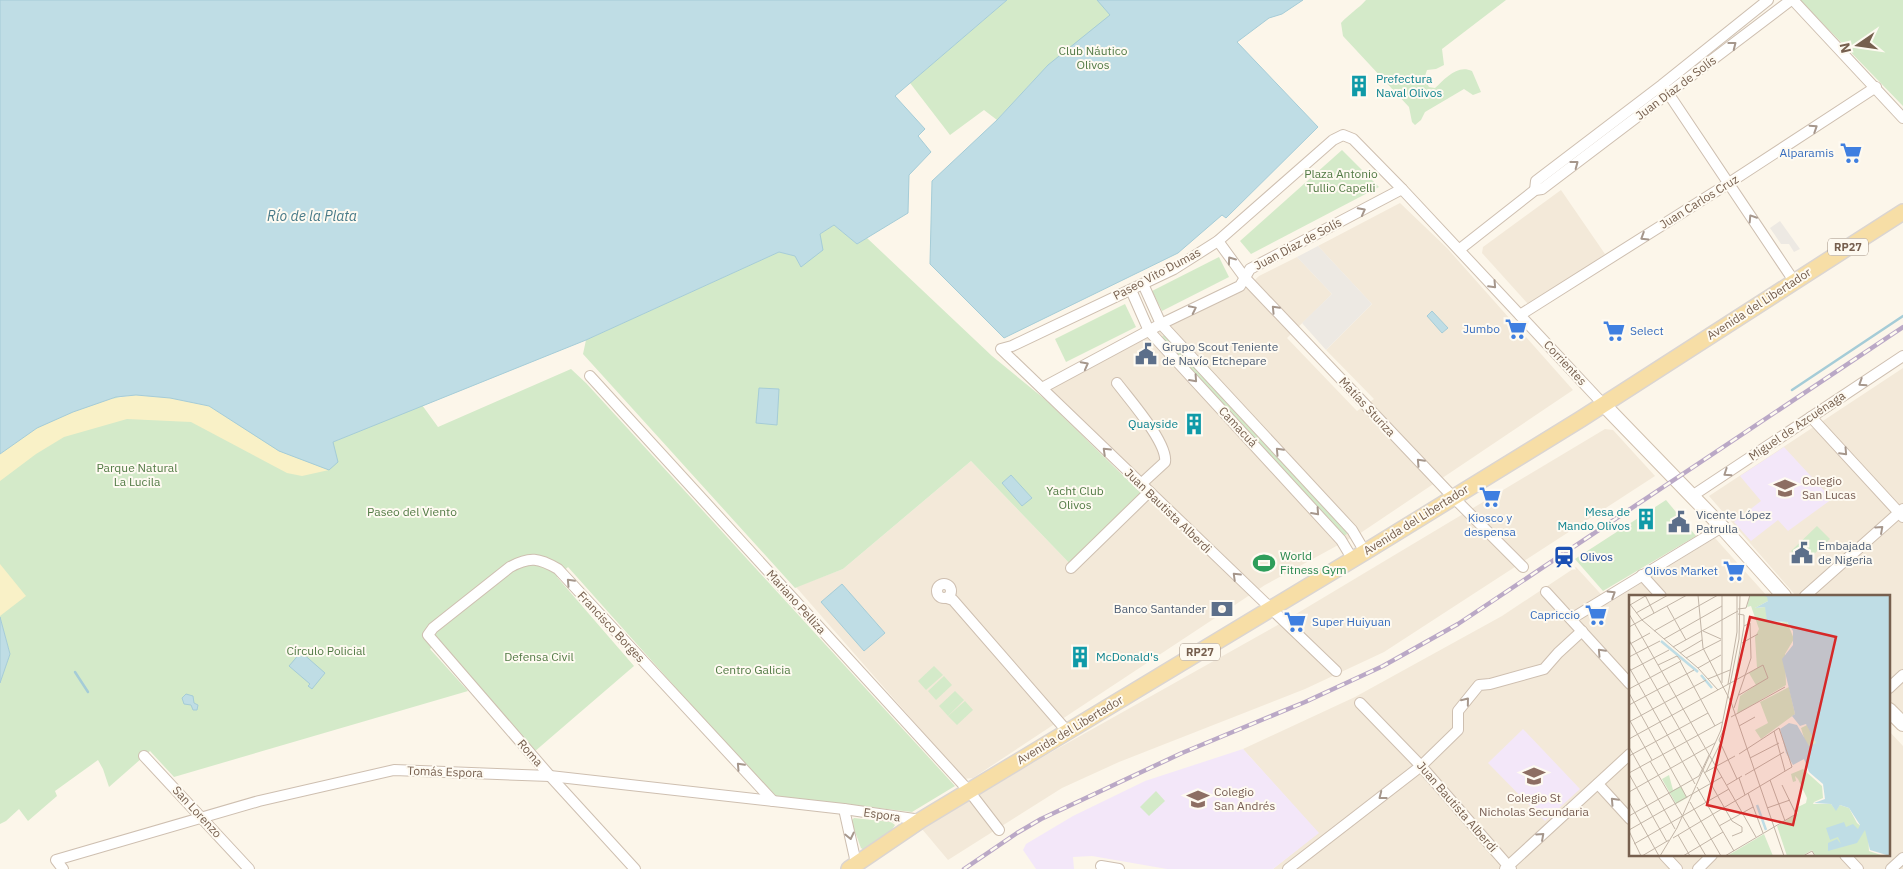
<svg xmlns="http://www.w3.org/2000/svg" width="1903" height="869" viewBox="0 0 1903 869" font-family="'IBM Plex Sans',sans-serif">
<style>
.residential{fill:#f3e9d9}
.industrial{fill:#ede9e3}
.education{fill:#f3e7f9}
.green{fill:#d4eac9}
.sand{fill:#f9f1c7}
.water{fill:#bfdde5;stroke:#a5ccd7}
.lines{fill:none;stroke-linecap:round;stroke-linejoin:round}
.stream{stroke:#a5ccd7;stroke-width:2.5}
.street-casing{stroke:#cebfb0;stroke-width:12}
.secondary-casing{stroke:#d1c0ae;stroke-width:16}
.primary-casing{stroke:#dbd5d1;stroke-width:18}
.street{stroke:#fff;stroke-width:10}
.secondary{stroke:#fff;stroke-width:14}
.primary{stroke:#f7dea6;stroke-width:15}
.rail-casing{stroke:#baa8c6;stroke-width:4.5}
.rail{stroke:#fefaf1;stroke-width:2.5;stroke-dasharray:8;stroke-linecap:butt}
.oneway{stroke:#a6978c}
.labels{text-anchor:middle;stroke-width:4;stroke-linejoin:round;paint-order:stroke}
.shield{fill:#fefaf1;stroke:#9f8e7f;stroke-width:1}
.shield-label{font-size:11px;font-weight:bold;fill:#765f4e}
.park-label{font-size:12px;fill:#537b46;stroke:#fefaf1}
.culture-label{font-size:12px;fill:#0d838f;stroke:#fefaf1;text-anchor:start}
.street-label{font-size:12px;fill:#765f4e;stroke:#fefaf1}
.shop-label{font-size:12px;fill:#366cbe;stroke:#fefaf1;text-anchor:end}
.service-label{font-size:12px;fill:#4e5e75;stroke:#fefaf1;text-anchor:start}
.education-label{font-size:12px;fill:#785e54;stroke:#fefaf1;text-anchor:start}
.leisure-label{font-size:12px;fill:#27864d;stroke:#fefaf1;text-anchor:start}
.transit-label{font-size:12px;fill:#164399;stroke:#fefaf1;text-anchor:start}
.water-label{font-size:14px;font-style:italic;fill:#487a88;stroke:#fefaf1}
.inset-river{fill:none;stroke:#bfdde5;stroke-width:2.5}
.inset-road{fill:none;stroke:#c2b5a7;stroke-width:1}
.view{fill:#d62828;fill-opacity:0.15;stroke:#d62828;stroke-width:2.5}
.inset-edge{fill:none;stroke:#765f4e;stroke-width:2.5}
</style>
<rect width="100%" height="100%" fill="#fcf6ea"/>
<!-- residential -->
<g class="residential">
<polygon points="1561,190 1605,254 1535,302 1528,304 1482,253 1483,247"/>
<polygon points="1400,203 1447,248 1573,390 1362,532 1265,585 973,778 964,779 796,587 843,569 971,461 1074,568 1154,493 1047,389 1149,334 1243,291 1259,276 1297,257 1332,294 1287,338 1357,411 1374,399 1326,350 1372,304 1318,246"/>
<polygon points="1903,368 1903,717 1889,702 1889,596 1796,596 1709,496"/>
<polygon points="1605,429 1613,430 1655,476 1384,652 1305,689 1119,762 1062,788 948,860 922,829 1048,754 1276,626"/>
<polygon points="1715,538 1767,596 1630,596 1630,855 1889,855 1889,731 1903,746 1903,869 1273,869 1318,833 1243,749 1355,697 1502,616 1576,567 1609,603"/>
</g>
<!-- industrial -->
<g class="industrial">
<polygon points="1780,221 1800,249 1794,252 1789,244 1781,244 1770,228"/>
<polygon points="1318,246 1372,304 1326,350 1302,323 1332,294 1297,257"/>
</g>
<!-- education -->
<g class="education">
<polygon points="1784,447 1832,499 1788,531 1778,520 1751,541 1734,522 1761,501 1740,476"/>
<polygon points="1523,729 1580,789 1545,821 1488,763"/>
<polygon points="1243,749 1319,833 1273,869 1167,869 1092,856 1073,857 1074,869 1036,869 1023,850 1026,844 1073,816 1145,781"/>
</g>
<!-- green -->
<g class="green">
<polygon points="1007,0 1120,0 1198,91 1034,80 997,120 984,110 950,135 910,83"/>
<path d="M1366,0H1506L1442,49L1444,65L1436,69L1427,70L1424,79L1429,87L1435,88C1445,79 1457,64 1472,71L1481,92L1473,95L1464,89L1425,112L1421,120L1415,125L1412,122L1409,107L1343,36L1341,23C1349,14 1358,9 1366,0Z"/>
<polygon points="1800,0 1903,0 1903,106"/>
<polygon points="1342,150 1379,187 1251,254 1240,241"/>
<polygon points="834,225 857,244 867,238 992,356 1047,401 1146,498 1074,568 971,461 843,569 795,588 583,354 586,340 779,252 795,256 801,266 820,234"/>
<polygon points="1219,257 1229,277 1162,311 1152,291"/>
<polygon points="1125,304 1136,327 1066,362 1055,339"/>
<polygon points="1166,334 1349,532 1343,537 1160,338"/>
<polygon points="571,369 586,383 955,786 912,812 776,796 710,726 568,567 557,577 634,666 534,752 435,644 430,649 468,691 174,777 150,751 109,787 103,769 98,760 55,791 57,796 28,821 19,809 6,821 0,824 0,683 10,654 0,617 0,454 116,397 333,442 422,405 438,427"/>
<polygon points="1666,500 1696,536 1603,591 1575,559"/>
<polygon points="1817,526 1830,539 1813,555 1809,550 1800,559 1791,551"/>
<polygon points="934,666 943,675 926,690 918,681"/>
<polygon points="944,676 952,685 936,700 928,691"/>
<polygon points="955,691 964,700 948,716 939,706"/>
<polygon points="965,701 973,710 957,725 948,716"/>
<polygon points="1156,791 1165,801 1149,816 1140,807"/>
<polygon points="854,818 891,822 895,825 890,833 864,850 861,848 851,821"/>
</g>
<!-- sand -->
<g class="sand">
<path d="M136,395L170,398L209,406L279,451L329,470L302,476L287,473L191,422L127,419L64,437L36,454L0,481V454C36,422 89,400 136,395Z"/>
<polygon points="0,564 26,596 0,616"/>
</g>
<!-- water -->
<g class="water">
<polygon points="0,0 1007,0 895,96 925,129 918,136 931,152 909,175 908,213 857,244 834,225 820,234 823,250 801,267 795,256 779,252 586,340 333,442 338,462 329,470 279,451 209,406 170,398 136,395 116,397 73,412 37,428 0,454"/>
<polygon points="1097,0 1303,0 1282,14 1269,18 1237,42 1318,127 1226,218 1222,215 1178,253 1004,338 930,264 932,181 997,120 1048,65 1110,15"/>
<polygon points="1432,311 1448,328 1442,333 1427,316"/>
<polygon points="759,388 779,389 777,425 756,423"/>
<polygon points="1011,475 1032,498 1022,506 1002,483"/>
<polygon points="842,584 885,633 864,651 821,602"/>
<polygon points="0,617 10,654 0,683"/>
<polygon points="301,652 325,673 312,689 308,686 310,684 289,666"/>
<polygon points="186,694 193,696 194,703 198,705 197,710 193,710 191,705 184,704 182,698"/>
</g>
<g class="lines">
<!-- stream -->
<g class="stream">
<polyline points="1792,390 1903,316"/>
<polyline points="75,672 88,692"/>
</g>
<!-- street casing -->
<g class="street-casing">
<g id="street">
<polyline points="1793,0 1903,118"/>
<polyline points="1666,90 1794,281"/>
<polyline points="1535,190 1536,181 1662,85 1768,0"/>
<polyline points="1218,241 1245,278 1453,497 1523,567"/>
<polyline points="1460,249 1535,190 1542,189 1791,0"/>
<polyline points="1143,284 1161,324 1352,530 1365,552"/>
<polyline points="1131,290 1149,331 1341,540 1353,560"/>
<polyline points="1520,315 1729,183 1876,87"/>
<polyline points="590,376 969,791 999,830"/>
<path d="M1117,383C1129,399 1168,443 1165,462L1141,484"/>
<polyline points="1042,388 1161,324 1240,286 1250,269 1402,189"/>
<polyline points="1811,417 1903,517"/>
<polyline points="1692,496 1903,356"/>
<polyline points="1071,568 1149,492"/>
<polyline points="1642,575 1661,596"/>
<circle cx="944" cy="591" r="7"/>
<polyline points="1546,592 1630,684"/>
<polyline points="1805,596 1903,509"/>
<polyline points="947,598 953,600 1067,731"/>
<polyline points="1571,619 1722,527"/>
<polyline points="1336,671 1001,349 1012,346 1174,269 1218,241 1333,140 1343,135 1353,139 1402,189 1603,404"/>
<polyline points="1889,688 1903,675"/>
<polyline points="1360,703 1421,766 1511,869"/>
<polyline points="144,756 249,869"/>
<polyline points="1598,784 1630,819"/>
<polyline points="844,809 856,863"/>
<polyline points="1664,855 1677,869"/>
<polyline points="1845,855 1858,869"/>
<polyline points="1101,866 1119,869"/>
<polyline points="63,869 56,860 259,801 394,770 550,776 844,809 921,820"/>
<path d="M635,869L550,776L428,635L433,628L510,567C530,556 539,558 558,569L773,801"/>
<polyline points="1288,869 1421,766 1458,730 1458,711 1479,685 1490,684 1544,669 1558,653 1582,631"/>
<polyline points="1505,869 1630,754"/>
<polyline points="1698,869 1712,855"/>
<polyline points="1891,869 1903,858"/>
</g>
</g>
<!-- secondary casing -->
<g class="secondary-casing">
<g id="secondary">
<polyline points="1603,404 1722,527 1784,596"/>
<polyline points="1889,710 1903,724"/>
</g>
</g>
<!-- primary casing -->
<g class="primary-casing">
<polyline id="primary" points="849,869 921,820 1365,552 1581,419 1903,212"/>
</g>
<!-- street -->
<use href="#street" class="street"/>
<!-- secondary -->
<use href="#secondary" class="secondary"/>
<!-- primary -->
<use href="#primary" class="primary"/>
<!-- rail casing -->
<g class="rail-casing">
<polyline id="rail" points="964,869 1017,833 1041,819 1182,753 1305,702 1383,666 1458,624 1903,327"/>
</g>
<!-- rail -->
<use href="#rail" class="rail"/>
</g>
<!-- one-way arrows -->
<defs><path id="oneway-chevron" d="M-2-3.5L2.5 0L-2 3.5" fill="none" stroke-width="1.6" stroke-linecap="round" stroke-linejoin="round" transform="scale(1.25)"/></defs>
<g class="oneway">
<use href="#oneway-chevron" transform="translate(1733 45) rotate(-38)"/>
<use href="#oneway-chevron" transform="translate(1814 128) rotate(-33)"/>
<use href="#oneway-chevron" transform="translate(1575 164) rotate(-37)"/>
<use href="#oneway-chevron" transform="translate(1362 211) rotate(-28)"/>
<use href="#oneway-chevron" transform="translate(1752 218) rotate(-123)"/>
<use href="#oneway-chevron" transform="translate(1644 237) rotate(148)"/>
<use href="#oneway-chevron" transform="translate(1231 260) rotate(-126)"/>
<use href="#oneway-chevron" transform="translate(1493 285) rotate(47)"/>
<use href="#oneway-chevron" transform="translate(1193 309) rotate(-26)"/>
<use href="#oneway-chevron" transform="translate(1275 309) rotate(-134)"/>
<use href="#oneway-chevron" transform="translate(1085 365) rotate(-28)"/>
<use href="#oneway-chevron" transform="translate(1194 379) rotate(48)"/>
<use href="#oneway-chevron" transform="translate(1862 383) rotate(147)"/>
<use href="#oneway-chevron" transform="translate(1106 451) rotate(-136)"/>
<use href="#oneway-chevron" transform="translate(1279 451) rotate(-133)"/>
<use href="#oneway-chevron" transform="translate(1844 452) rotate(47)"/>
<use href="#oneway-chevron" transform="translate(1420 462) rotate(-133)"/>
<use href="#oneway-chevron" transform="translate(1727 473) rotate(146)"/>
<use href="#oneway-chevron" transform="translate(1316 512) rotate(48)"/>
<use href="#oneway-chevron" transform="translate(1880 529) rotate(-42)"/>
<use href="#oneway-chevron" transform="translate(1236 576) rotate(-136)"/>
<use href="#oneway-chevron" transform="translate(570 582) rotate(-133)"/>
<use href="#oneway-chevron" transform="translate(1612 594) rotate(-32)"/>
<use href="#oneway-chevron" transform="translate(1601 652) rotate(-133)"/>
<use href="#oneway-chevron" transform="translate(1466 701) rotate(-51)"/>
<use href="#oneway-chevron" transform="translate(740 766) rotate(-133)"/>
<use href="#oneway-chevron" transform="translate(1382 796) rotate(142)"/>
<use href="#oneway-chevron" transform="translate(1614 801) rotate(-133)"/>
<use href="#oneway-chevron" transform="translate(850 836) rotate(77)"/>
<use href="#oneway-chevron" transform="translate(1541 836) rotate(-42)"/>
</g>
<!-- icons -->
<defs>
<g id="building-bare" transform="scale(1.725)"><path d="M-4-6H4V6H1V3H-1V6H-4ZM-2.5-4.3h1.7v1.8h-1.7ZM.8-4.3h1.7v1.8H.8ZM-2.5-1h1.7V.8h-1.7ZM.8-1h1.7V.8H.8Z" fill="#0f9aa8" stroke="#fefaf1" stroke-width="2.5" paint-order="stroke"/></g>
<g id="supermarket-bare" transform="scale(1.725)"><path d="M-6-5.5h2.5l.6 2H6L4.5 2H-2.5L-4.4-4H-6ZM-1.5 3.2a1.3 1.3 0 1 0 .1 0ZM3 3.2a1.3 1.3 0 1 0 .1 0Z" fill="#3f7fe0" stroke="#fefaf1" stroke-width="2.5" paint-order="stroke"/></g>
<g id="civic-bare" transform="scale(1.725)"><path d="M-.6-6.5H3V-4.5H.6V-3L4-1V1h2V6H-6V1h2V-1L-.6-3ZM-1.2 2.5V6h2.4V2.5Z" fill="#5c6f8a" stroke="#fefaf1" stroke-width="2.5" paint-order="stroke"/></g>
<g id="school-bare" transform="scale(1.725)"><path d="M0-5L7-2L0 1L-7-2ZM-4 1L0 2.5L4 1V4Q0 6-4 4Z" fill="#8d6e63" stroke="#fefaf1" stroke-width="2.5" paint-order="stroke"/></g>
<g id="station-bare" transform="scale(1.725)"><path d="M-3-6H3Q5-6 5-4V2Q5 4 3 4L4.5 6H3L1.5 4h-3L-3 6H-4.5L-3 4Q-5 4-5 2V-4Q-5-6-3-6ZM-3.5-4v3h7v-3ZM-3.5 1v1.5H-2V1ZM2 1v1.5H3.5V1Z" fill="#1a4fb4" stroke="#fefaf1" stroke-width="2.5" paint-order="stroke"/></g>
<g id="stadium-bare" transform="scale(1.725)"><path d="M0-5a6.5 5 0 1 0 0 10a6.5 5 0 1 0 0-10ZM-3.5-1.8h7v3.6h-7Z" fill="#2e9e5b" stroke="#fefaf1" stroke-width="2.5" paint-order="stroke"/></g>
<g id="bank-bare" transform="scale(1.725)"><path d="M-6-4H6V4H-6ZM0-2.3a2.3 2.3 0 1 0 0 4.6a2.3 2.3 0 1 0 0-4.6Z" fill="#5c6f8a" stroke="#fefaf1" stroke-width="2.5" paint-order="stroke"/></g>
</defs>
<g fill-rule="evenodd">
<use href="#building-bare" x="1359" y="86"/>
<use href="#supermarket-bare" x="1851" y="153"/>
<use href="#supermarket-bare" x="1516" y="329"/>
<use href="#supermarket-bare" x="1614" y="331"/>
<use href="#civic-bare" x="1146" y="354"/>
<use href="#building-bare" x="1194" y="424"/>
<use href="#school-bare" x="1785" y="488"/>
<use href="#supermarket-bare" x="1490" y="497"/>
<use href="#building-bare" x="1646" y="519"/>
<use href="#civic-bare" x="1679" y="522"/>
<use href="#civic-bare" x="1802" y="553"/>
<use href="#station-bare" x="1564" y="557"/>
<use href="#stadium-bare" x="1264" y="563"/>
<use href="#supermarket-bare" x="1734" y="571"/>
<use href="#bank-bare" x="1222" y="609"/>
<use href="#supermarket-bare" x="1596" y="615"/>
<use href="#supermarket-bare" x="1295" y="622"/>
<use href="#building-bare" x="1080" y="657"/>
<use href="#school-bare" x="1534" y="776"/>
<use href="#school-bare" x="1198" y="799"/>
</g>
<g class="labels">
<!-- shield labels -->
<g class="shield">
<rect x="1828" y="238.5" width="40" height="17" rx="4"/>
<rect x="1180" y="643.5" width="40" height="17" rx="4"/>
</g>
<g class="shield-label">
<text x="1848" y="251">RP27</text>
<text x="1200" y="656">RP27</text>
</g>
<!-- park labels -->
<g class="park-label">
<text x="1093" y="55">Club Náutico<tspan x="1093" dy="14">Olivos</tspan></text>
<text x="1341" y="178">Plaza Antonio<tspan x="1341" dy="14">Tullio Capelli</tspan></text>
<text x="137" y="472">Parque Natural<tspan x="137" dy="14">La Lucila</tspan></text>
<text x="1075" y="495">Yacht Club<tspan x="1075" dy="14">Olivos</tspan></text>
<text x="412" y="516">Paseo del Viento</text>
<text x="326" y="655">Círculo Policial</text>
<text x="539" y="661">Defensa Civil</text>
<text x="753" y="674">Centro Galicia</text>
</g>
<!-- culture labels -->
<g class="culture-label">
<text x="1376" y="83">Prefectura<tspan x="1376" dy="14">Naval Olivos</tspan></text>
<text x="1178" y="428" text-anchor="end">Quayside</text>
<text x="1630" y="516" text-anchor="end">Mesa de<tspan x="1630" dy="14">Mando Olivos</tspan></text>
<text x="1096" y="661">McDonald's</text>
</g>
<!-- street labels -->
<g class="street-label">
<text transform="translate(1676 88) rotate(-37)" y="4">Juan Díaz de Solís</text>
<text transform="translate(1699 202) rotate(-32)" y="4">Juan Carlos Cruz</text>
<text transform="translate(1298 244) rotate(-28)" y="4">Juan Díaz de Solís</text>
<text transform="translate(1157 274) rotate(-28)" y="4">Paseo Vito Dumas</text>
<text transform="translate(1759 304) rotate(-33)" y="4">Avenida del Libertador</text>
<text transform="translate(1565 363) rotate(47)" y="4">Corrientes</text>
<text transform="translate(1367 407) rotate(47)" y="4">Matías Sturiza</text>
<text transform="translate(1797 426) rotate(-34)" y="4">Miguel de Azcuénaga</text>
<text transform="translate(1238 427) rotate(47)" y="4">Camacuá</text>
<text transform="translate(1168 511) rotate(44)" y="4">Juan Bautista Alberdi</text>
<text transform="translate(1416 520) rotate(-32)" y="4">Avenida del Libertador</text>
<text transform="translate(796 602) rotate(48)" y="4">Mariano Pelliza</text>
<text transform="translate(611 627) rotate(47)" y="4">Francisco Borges</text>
<text transform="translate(1070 730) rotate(-31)" y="4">Avenida del Libertador</text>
<text transform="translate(530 753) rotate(49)" y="4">Roma</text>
<text transform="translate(445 772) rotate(2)" y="4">Tomás Espora</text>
<text transform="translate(1457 807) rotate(49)" y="4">Juan Bautista Alberdi</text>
<text transform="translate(197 812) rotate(47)" y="4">San Lorenzo</text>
<text transform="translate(882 815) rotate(8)" y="4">Espora</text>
</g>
<!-- shop labels -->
<g class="shop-label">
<text x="1834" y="157">Alparamis</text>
<text x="1500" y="333">Jumbo</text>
<text x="1630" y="335" text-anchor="start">Select</text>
<text x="1490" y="522" text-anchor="middle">Kiosco y<tspan x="1490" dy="14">despensa</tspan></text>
<text x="1718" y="575">Olivos Market</text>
<text x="1580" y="619">Capriccio</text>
<text x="1312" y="626" text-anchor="start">Super Huiyuan</text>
</g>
<!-- service labels -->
<g class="service-label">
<text x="1162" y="351">Grupo Scout Teniente<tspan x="1162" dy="14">de Navío Etchepare</tspan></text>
<text x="1696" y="519">Vicente López<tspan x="1696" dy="14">Patrulla</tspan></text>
<text x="1818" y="550">Embajada<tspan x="1818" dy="14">de Nigeria</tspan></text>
<text x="1206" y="613" text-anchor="end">Banco Santander</text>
</g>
<!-- education labels -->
<g class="education-label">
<text x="1802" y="485">Colegio<tspan x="1802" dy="14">San Lucas</tspan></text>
<text x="1214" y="796">Colegio<tspan x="1214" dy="14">San Andrés</tspan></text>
<text x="1534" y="802" text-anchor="middle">Colegio St<tspan x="1534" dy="14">Nicholas Secundaria</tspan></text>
</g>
<!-- leisure labels -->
<g class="leisure-label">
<text x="1280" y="560">World<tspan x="1280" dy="14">Fitness Gym</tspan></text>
</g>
<!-- transit labels -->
<g class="transit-label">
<text x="1580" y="561">Olivos</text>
</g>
<!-- water labels -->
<g class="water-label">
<text x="312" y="221">Río de la Plata</text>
</g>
</g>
<!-- overview -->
<g transform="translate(1629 595)">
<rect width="261" height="261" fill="#fcf6ea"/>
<path d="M121,0L139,1V6L126,13L136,12L146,28L158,27L165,44L156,59L157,90L108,119L111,101L127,90L120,78L128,73L126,42L130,34L122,11L118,12ZM160,92L166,119L132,144L126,135L139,128L131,107ZM178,130L188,149L171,158L175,143L172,133ZM174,174L193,191L194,203L185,207L184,209H202L207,215L211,210L220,213L228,228L239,237L240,256L255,261H186L183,255L173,261H158L148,231L169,218L167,213L177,208L178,203L169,184L166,181L167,186L164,187L162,179ZM40,180L44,195L52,191L58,203L47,209L33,184ZM135,239L144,261H98Z" fill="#d4eac9"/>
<path d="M132,0H261V261L241,255L236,235L228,248L199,256V248L208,244L212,249L209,242L201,245L197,233L215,227L217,232L224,229L229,234L231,230L220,213L211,210L207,216L202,209L185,208L196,204L194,189L180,177L175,164L164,170L157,158L151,134L160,128L168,130L180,151L187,148L177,129L171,131L163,121L166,119L153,64L164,50V36L158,27L138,26L136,12L126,13L139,6L138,2Z" fill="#bfdde5"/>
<path class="inset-river" d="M32,46L69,77M72,80L83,93M128,210L137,235"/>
<path class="inset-road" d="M16,0L25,18M69,0L74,53L102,107L155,261M93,0V88M0,8L13,25L69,73L89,95M1,10L18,0M38,11L57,45M109,14L117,13L121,0M7,18L39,0M0,19L127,242M0,32L58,0M25,36L89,0M74,36L92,44M35,44L93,11M0,45L95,212L103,226L113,232V237L103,241M113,48L129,39M1,49L21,38M44,52L109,16M51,58L73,45M0,62L31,46M57,63L92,45M51,66L86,131M0,72L66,189M69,73L92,60M0,76L40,55M79,84L101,75M106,85L115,31V20L109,19M99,89L108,37V0M0,94L52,66L48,61L29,70M0,98L58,203M0,110L65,75M105,113L122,63L121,28L115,31M102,122L156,92M0,124L23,165M0,127L77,85M96,131L90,145L108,184M110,131L126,122M145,136L156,176M0,144L134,70L139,83L110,100M0,152L46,234M0,161L79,118M121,163L150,148M21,166L77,261M77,177L91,149M0,178L93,127M75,178L106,161M0,179L38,247M116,180L155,157M110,183L116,200M141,185L156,226M98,190L113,181M68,192L105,256M0,197L86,148M119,198L134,238M0,207L30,261M61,207L92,261M138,213L161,205M0,221L70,181L80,160M90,231L124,212M0,235L93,182M0,236L12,261M49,240L61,261M44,243L163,172L150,133L110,159M5,249L100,194M13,261L40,245M31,261L48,233L92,135L110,44L111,0M54,261L94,237M96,261L167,219L153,190M174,261L183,256L186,261"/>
<path class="view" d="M121,22L207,42L164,230L78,210Z"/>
<rect width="261" height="261" class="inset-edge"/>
</g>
<!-- north arrow -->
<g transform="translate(1858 45) rotate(257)" stroke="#fefaf1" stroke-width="4" paint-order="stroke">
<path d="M0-4L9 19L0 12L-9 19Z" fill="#765f4e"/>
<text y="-8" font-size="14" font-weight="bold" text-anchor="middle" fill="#765f4e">N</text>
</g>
</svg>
